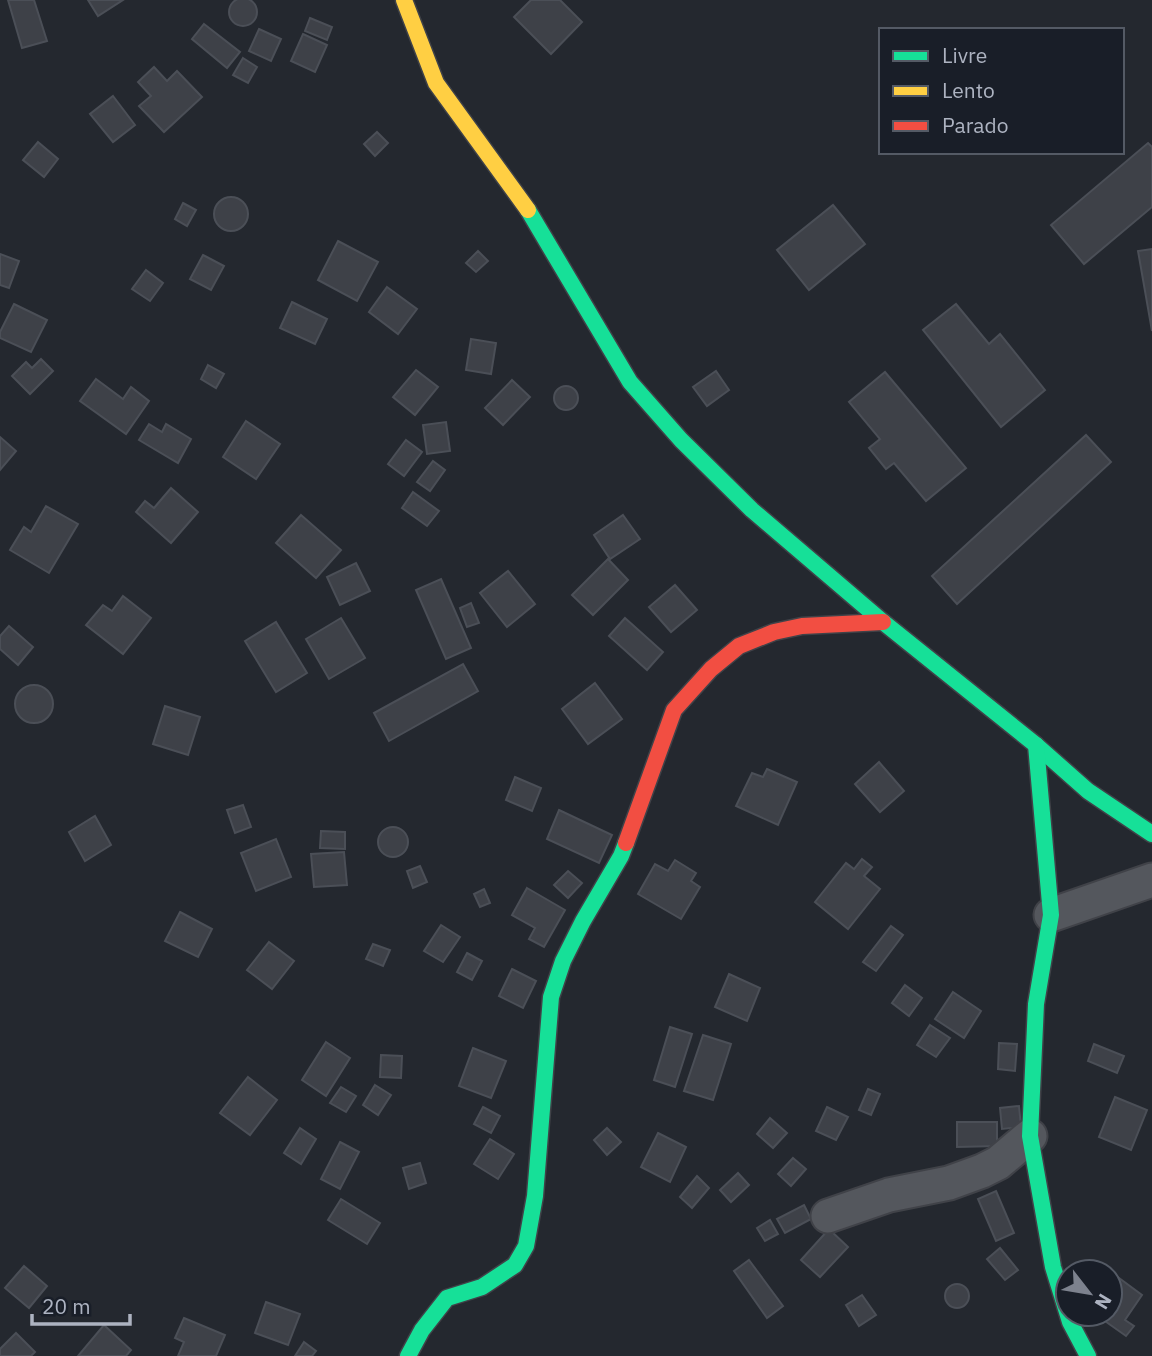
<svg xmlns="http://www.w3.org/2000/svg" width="1152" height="1356" viewBox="0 0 1152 1356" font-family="'IBM Plex Sans',sans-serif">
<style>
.building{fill:#3e4148;stroke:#4b4f57;stroke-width:2}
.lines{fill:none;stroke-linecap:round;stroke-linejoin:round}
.street-casing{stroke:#404248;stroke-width:37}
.fast-casing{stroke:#404248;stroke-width:19}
.slow-casing{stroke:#404248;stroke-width:19}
.jam-casing{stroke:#404248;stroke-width:19}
.street{stroke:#54575d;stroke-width:33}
.fast{stroke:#16e098;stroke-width:16}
.slow{stroke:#ffcf43;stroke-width:16}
.jam{stroke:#f24e42;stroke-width:16}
</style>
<rect width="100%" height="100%" fill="#24282f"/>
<!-- building -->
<g class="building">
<circle cx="243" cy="12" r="14"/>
<polygon points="8,0 34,0 47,41 22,48"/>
<polygon points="88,0 123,0 98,16"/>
<polygon points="531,0 560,0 582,22 551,54 514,17"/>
<polygon points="310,18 332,27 327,40 305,31"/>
<polygon points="204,24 240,52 227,68 192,39"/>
<polygon points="259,29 281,39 271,61 249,51"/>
<polygon points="303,34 327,45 315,72 291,61"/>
<polygon points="243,58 257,67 248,83 233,75"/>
<polygon points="154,67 167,81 177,71 202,97 164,132 139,106 151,96 138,82"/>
<polygon points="113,96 135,125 113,142 90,114"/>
<polygon points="377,132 388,143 375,156 364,144"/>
<polygon points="38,142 58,159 44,177 23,160"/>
<polygon points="1148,143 1152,147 1152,207 1084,264 1051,225"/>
<circle cx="231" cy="214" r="17"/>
<polygon points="183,203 196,210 187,226 175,219"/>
<polygon points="833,205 865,244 809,290 777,250"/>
<polygon points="338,241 378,262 357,301 318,280"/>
<polygon points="1152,249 1152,331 1138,251"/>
<polygon points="478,251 488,261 476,272 466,263"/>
<polygon points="0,254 19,261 9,288 0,285"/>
<polygon points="203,255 224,266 211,290 190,279"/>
<polygon points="146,270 163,283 150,301 132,289"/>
<polygon points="387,287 417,309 398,334 369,312"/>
<polygon points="292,302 327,319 315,344 280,328"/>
<polygon points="14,304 47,320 31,352 0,338 0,332"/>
<polygon points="956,304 989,344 1000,334 1045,390 1001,427 923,330"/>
<polygon points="471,339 496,343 491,374 466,370"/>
<polygon points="41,359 53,371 30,394 12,376 26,362 32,368"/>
<polygon points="208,365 224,374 216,388 201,379"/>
<polygon points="416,370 438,387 415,415 393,397"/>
<polygon points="716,371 729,390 707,406 693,387"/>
<polygon points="885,372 966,468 926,501 894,463 886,469 869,448 880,439 849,402"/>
<polygon points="96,379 123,399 131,387 149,401 126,434 80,401"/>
<polygon points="512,380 530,397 503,425 485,408"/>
<circle cx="566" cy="398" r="12"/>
<polygon points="246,421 280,444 256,479 223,457"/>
<polygon points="446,422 450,451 427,454 423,425"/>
<polygon points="149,424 162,432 166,424 191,439 178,463 139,440"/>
<polygon points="1086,435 1111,462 957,604 932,576"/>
<polygon points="0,437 16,451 0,470"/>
<polygon points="406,440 422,452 404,476 388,464"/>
<polygon points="433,461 445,470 430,491 417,482"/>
<polygon points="171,488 198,512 171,543 136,512 145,501 154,508"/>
<polygon points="413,492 439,511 427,526 402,508"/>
<polygon points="46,506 78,524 49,573 10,550 24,527 31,532"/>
<polygon points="301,515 341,550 316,578 276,543"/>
<polygon points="623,515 640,539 610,559 594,535"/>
<polygon points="608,559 628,580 593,615 572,595"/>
<polygon points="356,563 370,591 340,605 327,577"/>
<polygon points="508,571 535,604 507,627 480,593"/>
<polygon points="441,579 471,648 446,659 416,590"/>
<polygon points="675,585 697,610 671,632 649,607"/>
<polygon points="123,596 151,618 123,654 86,625 103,605 112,611"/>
<polygon points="471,603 479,623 467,627 460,608"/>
<polygon points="341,618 365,658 329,679 306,639"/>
<polygon points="625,618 663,652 647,670 609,636"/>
<polygon points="276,622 307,673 276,692 245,641"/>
<polygon points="9,626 33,647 18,665 0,649 0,636"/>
<polygon points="463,664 478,691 389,741 374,713"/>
<polygon points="595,683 622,719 588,744 562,709"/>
<circle cx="34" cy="704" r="19"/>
<polygon points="165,706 200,717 188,755 153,744"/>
<polygon points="879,762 904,791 880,812 855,784"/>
<polygon points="767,769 797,782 778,825 736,806 752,773 763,777"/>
<polygon points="515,777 541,788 532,811 506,800"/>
<polygon points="243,805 251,827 235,833 227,810"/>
<polygon points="559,810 612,835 599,863 547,839"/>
<polygon points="95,816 111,845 85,861 69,832"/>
<circle cx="393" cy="842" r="15"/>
<polygon points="321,831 345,832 345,849 320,848"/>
<polygon points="276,839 291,877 256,891 241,853"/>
<polygon points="344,852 347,885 314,887 311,854"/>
<polygon points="862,859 872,867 864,876 880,889 848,929 815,902 846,863 854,869"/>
<polygon points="675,860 696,873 691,881 700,887 681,919 638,894 655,864 668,871"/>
<polygon points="420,866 427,882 413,888 407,871"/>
<polygon points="568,871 582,883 568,898 554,885"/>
<polygon points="527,888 565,910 544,947 529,939 535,928 512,915"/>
<polygon points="484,889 490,903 480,907 474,894"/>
<polygon points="180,912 212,929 198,957 165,941"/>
<polygon points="441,925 460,937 443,962 424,951"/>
<polygon points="891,926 903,935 876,971 863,962"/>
<polygon points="269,942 294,961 272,989 247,970"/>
<polygon points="373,944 390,950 383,966 366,959"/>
<polygon points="467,953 482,961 472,980 457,972"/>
<polygon points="512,969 536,981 523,1008 499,996"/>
<polygon points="729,974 760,988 747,1021 715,1007"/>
<polygon points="905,985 922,998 909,1016 892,1003"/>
<polygon points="953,992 981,1011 964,1038 935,1019"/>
<polygon points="930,1025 950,1038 936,1057 917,1045"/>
<polygon points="670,1027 692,1034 675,1087 654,1080"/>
<polygon points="703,1035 731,1044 713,1100 684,1091"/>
<polygon points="326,1042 350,1058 326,1096 302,1080"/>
<polygon points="999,1043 1017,1044 1015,1071 998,1069"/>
<polygon points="1094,1044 1124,1056 1117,1073 1088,1061"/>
<polygon points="473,1048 506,1061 491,1098 459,1086"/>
<polygon points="381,1055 402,1056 401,1078 380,1077"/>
<polygon points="248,1077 277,1100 250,1135 220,1113"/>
<polygon points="375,1085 391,1095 378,1115 363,1105"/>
<polygon points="341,1087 356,1096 346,1112 330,1103"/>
<polygon points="868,1089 880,1094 871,1115 859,1110"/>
<polygon points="1115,1097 1147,1110 1131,1150 1099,1137"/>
<polygon points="1019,1106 1021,1127 1002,1129 1000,1108"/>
<polygon points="483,1107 500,1116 491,1133 474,1124"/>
<polygon points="827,1107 848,1117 836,1140 816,1131"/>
<polygon points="770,1118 787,1133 773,1148 757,1134"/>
<polygon points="957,1122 997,1122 997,1146 957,1147"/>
<polygon points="300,1128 316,1139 301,1164 284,1153"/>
<polygon points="607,1128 621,1142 607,1155 594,1140"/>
<polygon points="658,1133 686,1147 670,1182 641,1167"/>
<polygon points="490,1139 514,1154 498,1179 474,1164"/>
<polygon points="340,1142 359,1152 340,1189 321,1179"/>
<polygon points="793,1158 806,1169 791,1186 778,1174"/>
<polygon points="420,1163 426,1183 409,1189 403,1168"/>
<polygon points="738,1173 749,1185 731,1202 720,1190"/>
<polygon points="697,1176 709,1188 692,1208 680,1197"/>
<polygon points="996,1191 1014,1233 996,1241 978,1199"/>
<polygon points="341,1199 380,1223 367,1244 328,1220"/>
<polygon points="804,1205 811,1219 785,1233 777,1219"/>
<polygon points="770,1220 778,1234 765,1241 757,1228"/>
<polygon points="829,1229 848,1247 820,1277 801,1260"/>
<polygon points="1000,1248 1018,1270 1005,1280 987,1259"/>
<polygon points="749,1260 783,1306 767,1318 734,1271"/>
<polygon points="24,1266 47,1286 29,1308 5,1288"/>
<polygon points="1115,1275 1142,1295 1125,1320 1134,1326 1126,1336 1095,1314 1110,1314 1110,1281"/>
<circle cx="957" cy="1296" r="12"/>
<polygon points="862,1295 876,1315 859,1326 846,1305"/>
<polygon points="266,1302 300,1314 288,1345 255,1333"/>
<polygon points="184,1318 225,1335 216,1356 178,1356 184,1342 175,1338"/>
<polygon points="104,1325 131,1350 126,1356 78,1356"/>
<polygon points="16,1333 35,1352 31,1356 0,1356 0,1349"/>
<polygon points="304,1342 316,1351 312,1356 295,1356"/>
</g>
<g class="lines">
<!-- street casing -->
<g class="street-casing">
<g id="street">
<polyline points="1051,915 1152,880"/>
<polyline points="828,1216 889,1195 949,1183 982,1171 998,1163 1030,1136"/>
</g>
</g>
<!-- fast casing -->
<g class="fast-casing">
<g id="fast">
<polyline points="528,210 630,382 681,440 752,510 883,622 1036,745 1088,791 1152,834"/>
<polyline points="1036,745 1051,915 1036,1004 1030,1136 1053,1267 1070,1322 1088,1356"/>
<polyline points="408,1356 422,1330 447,1298 482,1287 515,1265 526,1246 535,1196 551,997 563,961 583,921 621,856 626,843"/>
</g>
</g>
<!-- slow casing -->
<g class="slow-casing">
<polyline id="slow" points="404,0 436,83 528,210"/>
</g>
<!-- jam casing -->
<g class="jam-casing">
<polyline id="jam" points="626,843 674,710 711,669 739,646 774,632 802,626 883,622"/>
</g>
<!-- street -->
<use href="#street" class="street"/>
<!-- fast -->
<use href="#fast" class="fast"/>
<!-- slow -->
<use href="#slow" class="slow"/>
<!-- jam -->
<use href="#jam" class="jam"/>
</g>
<!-- legend -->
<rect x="879" y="28" width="245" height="126" fill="#191e28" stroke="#545a65" stroke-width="2"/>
<rect x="893" y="51" width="35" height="10" fill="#16e098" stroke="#545a65" stroke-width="2"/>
<text x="942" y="63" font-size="21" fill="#adb3c1">Livre</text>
<rect x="893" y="86" width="35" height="10" fill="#ffcf43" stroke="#545a65" stroke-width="2"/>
<text x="942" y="98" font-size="21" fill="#adb3c1">Lento</text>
<rect x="893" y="121" width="35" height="10" fill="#f24e42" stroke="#545a65" stroke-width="2"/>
<text x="942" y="133" font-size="21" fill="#adb3c1">Parado</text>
<!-- north arrow -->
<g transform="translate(1089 1293) rotate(121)"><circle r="33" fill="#191e28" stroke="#545a65" stroke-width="2"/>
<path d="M0-5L12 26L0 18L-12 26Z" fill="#7d828e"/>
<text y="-10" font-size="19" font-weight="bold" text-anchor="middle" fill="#adb3c1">N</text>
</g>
<!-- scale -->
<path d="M32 1314v10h98v-10" fill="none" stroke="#adb3c1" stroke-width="3.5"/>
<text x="42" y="1314" font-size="21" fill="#adb3c1" stroke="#191e28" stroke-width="5" paint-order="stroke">20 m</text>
</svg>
